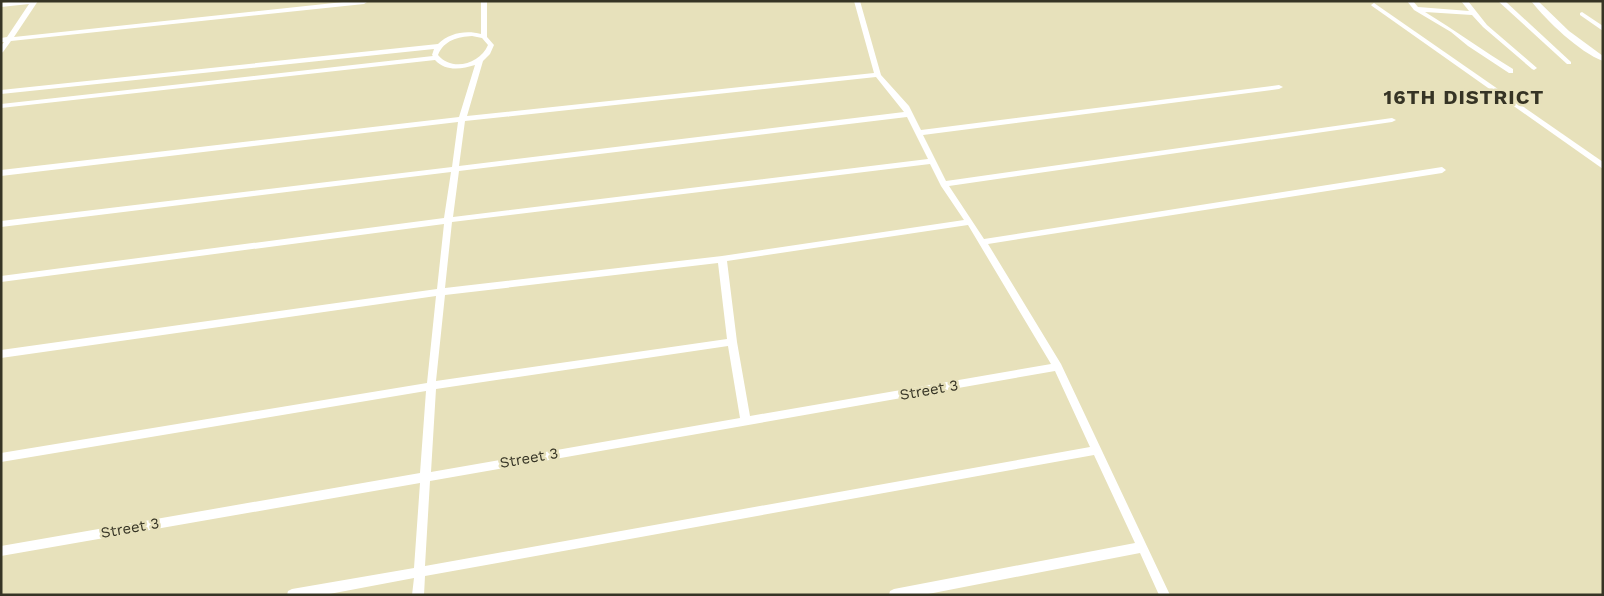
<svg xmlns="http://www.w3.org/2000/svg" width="1604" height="596" viewBox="0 0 1604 596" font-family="'Work Sans',sans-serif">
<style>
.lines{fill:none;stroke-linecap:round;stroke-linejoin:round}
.minor{fill:#fff;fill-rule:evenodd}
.labels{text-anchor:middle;stroke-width:5;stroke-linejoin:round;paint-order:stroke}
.street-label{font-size:15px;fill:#363425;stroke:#e7e1bb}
.district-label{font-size:20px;font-weight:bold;letter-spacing:1px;fill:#363425;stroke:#e7e1bb}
</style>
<rect width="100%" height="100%" fill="#e7e1bb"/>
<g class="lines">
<!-- minor -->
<g class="minor">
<polygon points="17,1 38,1 14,37 353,1 367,2 364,4 11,41 3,52 1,53 1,46 4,42 1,42 1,38 7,37 29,4 1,7 1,3"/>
<path d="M481,1H487V37L494,45L490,54L483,61L467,116L874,73L854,1H860L881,75L909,106L921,130L1279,85L1283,87L1279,89L923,135L946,181L1392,118L1396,120L1392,122L949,186L984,239L1442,167L1446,170L1442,173L988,244L1061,364L1170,595H1159L1140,553L923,595H889L890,591L894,589L1135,543L1094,455L425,576L424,595H412L414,578L324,595H287L288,591L292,589L414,568L420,483L1,556V546L420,473L426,391L1,462V453L427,383L436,296L1,358V350L437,289L444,224L1,282V276L444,218L451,172L1,227V221L452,167L458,122L1,176V170L459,117L475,65C462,69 446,72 435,60L1,108V104L433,56L432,55L434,49L1,94V90L438,44C449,33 466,30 481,34ZM472,36L482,38L488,45C480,64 452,72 438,55C444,40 458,37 472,36ZM876,77L904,112L459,166L465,121ZM907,117L928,159L453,217L459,171ZM930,164L941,186L964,220L722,256L445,288L452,222ZM968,225L1051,364L750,416L737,342L727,261ZM718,263L727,339L436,381L445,295ZM728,346L740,418L431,472L436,389ZM1055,371L1090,447L425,566L430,481Z"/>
<path d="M1407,1H1413L1418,7L1469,11L1461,1H1468L1487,25L1537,68L1534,70L1532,69L1483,27L1472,15L1425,12C1455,30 1483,51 1513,69V73H1509L1468,46L1451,32L1414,10Z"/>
<polygon points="1498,1 1505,1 1571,62 1571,64 1567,64"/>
<path d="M1531,1H1538L1569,31L1603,56V61C1579,52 1547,21 1531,1Z"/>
<polygon points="1374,3 1603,162 1603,169 1372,6 1371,5"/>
<polygon points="1582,12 1603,26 1603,31 1580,15 1580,13"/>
</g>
</g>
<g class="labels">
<!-- street labels -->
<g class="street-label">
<text transform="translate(929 390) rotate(-10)" y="5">Street 3</text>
<text transform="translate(529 458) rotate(-10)" y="5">Street 3</text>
<text transform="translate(130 528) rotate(-10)" y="5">Street 3</text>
</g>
<!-- district labels -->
<g class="district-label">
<text x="1464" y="104">16TH DISTRICT</text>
</g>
</g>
<!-- border -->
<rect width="1604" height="596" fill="none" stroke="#363425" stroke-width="5"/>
</svg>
